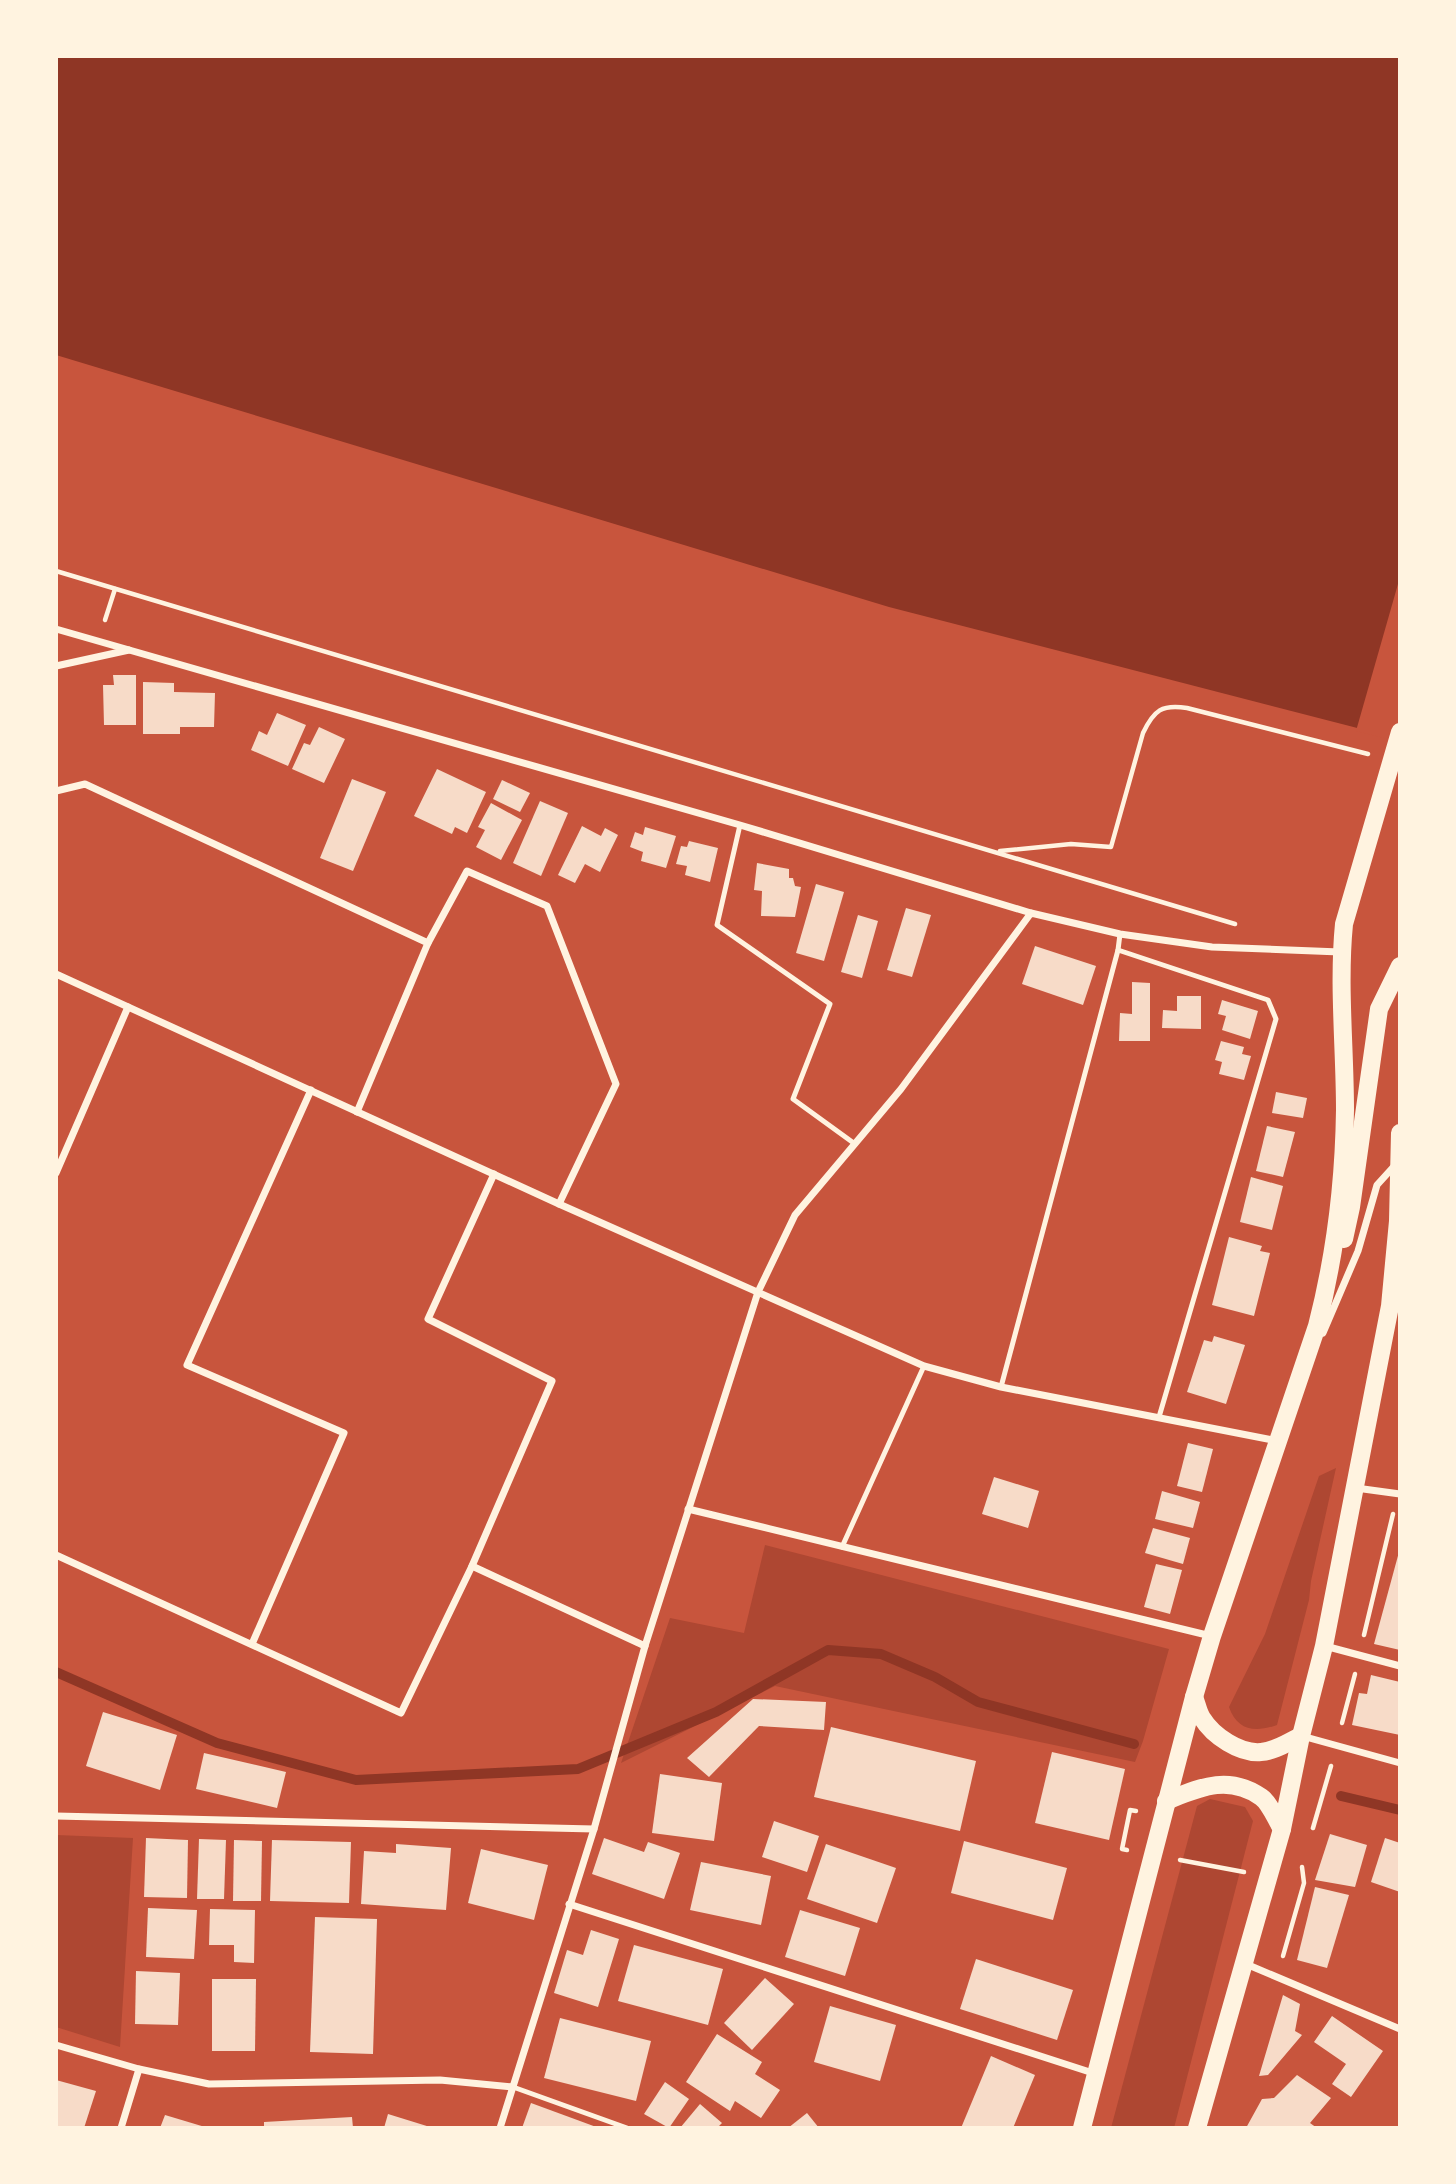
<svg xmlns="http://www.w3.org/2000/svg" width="1456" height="2184" viewBox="0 0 1456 2184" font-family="'Open Sans',sans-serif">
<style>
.green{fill:#ae4732}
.water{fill:#8f3625}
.pier{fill:#c8553d}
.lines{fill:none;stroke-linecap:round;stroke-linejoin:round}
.stream{stroke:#8f3625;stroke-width:10}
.building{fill:#f7dbc8}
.path{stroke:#fff3e0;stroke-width:4.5}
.service{stroke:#fff3e0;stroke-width:5}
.minor{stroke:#fff3e0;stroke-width:7}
.primary{stroke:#fff3e0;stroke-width:18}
</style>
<rect width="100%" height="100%" fill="#c8553d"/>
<!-- green -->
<g class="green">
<path d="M1336,1468L1311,1581L1309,1600L1277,1725C1254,1733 1237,1730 1229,1707L1265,1634L1319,1476Z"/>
<polygon points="765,1545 1169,1649 1143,1741 1135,1762 775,1686 621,1763 670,1618 744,1633"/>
<polygon points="1210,1799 1245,1807 1253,1821 1174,2128 1111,2128 1197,1806"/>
<polygon points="56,1835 133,1838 120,2047 56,2027"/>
</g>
<!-- water -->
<polygon class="water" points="56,56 1400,56 1400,739 889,607 56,355"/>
<!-- pier -->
<polygon class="pier" points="1400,577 1400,742 1356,731"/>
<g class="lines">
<!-- stream -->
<g class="stream">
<polyline points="56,1672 217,1743 356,1780 578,1769 716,1712 828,1650 881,1654 935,1677 978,1702 1134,1744"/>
<polyline points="1341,1796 1400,1810"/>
</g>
</g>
<!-- building -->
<g class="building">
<polygon points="113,675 136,675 136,725 104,725 103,685 114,685"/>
<polygon points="143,682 174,683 174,692 215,693 214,727 180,727 180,734 143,734"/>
<polygon points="277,713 306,725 288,766 251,750 259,731 267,735"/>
<polygon points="319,727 345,739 324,783 292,769 304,743 310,745"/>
<polygon points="437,769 486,792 467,833 455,827 452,834 414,816"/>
<polygon points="352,779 386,792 353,871 320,858"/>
<polygon points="502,780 530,793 520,812 493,799"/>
<polygon points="540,801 568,813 541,876 513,863"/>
<polygon points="491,803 522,820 501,860 476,847 485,830 478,827"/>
<polygon points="582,826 601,836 605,828 618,835 600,872 585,864 575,883 558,875"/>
<polygon points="645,827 676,836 666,868 641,861 643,852 630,847 635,832 643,835"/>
<polygon points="689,841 718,848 710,882 685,875 687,866 676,864 681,846 687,847"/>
<polygon points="757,863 789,869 789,878 793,878 795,886 801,887 795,917 761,916 762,891 754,890"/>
<polygon points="816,884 844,892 824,961 796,953"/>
<polygon points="906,908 931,915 912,977 887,970"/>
<polygon points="858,915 878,921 862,978 841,972"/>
<polygon points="1035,946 1096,966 1083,1005 1022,984"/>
<polygon points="1132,982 1150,983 1150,1041 1119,1041 1120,1013 1132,1014"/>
<polygon points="1177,996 1201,996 1201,1029 1162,1028 1163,1010 1177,1011"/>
<polygon points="1222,1000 1258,1011 1250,1039 1222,1030 1226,1016 1218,1014"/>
<polygon points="1221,1041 1244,1047 1242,1054 1251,1056 1244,1080 1219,1074 1222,1062 1215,1060"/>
<polygon points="1276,1092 1307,1098 1303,1118 1272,1113"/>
<polygon points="1267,1126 1295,1132 1283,1177 1256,1171"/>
<polygon points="1251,1177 1283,1186 1272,1230 1240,1222"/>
<polygon points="1229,1237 1262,1246 1260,1251 1270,1253 1254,1316 1212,1305"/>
<polygon points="1214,1336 1245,1345 1226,1404 1187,1392 1204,1340 1212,1342"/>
<polygon points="1188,1443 1213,1449 1202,1492 1177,1486"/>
<polygon points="994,1477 1039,1491 1028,1528 982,1514"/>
<polygon points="1162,1491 1200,1502 1193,1528 1155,1519"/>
<polygon points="1153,1528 1190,1538 1183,1564 1145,1553"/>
<polygon points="1399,1552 1400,1552 1400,1650 1374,1644"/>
<polygon points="1156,1564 1182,1570 1170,1614 1144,1607"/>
<polygon points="1371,1675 1400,1682 1400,1735 1352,1725 1359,1693 1367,1694"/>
<polygon points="753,1699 826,1702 824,1730 759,1726 709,1777 687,1758"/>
<polygon points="103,1712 177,1735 160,1790 86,1766"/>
<polygon points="831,1727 976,1761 960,1831 814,1797"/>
<polygon points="1052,1752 1125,1769 1109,1840 1035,1823"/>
<polygon points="204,1753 286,1772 277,1808 196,1789"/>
<polygon points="660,1774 722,1783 714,1841 652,1833"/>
<polygon points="774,1821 819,1836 807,1872 762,1857"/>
<polygon points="1330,1834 1367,1845 1355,1887 1315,1880"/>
<polygon points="146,1838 188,1840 187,1898 144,1897"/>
<polygon points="604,1838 644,1852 648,1842 680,1853 664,1899 592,1874"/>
<polygon points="1385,1838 1400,1843 1400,1892 1371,1882"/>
<polygon points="199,1839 226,1840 224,1899 197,1899"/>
<polygon points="234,1840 262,1841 261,1901 233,1901"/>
<polygon points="272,1840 351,1842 349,1903 270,1901"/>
<polygon points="964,1841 1067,1868 1053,1920 951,1893"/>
<polygon points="396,1844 451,1848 446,1910 361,1904 364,1851 396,1853"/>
<polygon points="826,1844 896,1868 877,1923 807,1899"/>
<polygon points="481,1849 548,1865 534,1920 468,1903"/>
<polygon points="701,1862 771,1876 761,1925 690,1910"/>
<polygon points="1315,1887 1349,1895 1327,1968 1297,1960"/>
<polygon points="148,1908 197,1910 194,1959 146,1957"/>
<polygon points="210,1909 255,1910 254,1963 234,1962 234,1945 209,1945"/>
<polygon points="800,1910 860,1928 845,1976 785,1957"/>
<polygon points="315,1917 377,1919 373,2054 310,2052"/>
<polygon points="591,1930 619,1939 598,2007 554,1993 567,1950 583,1955"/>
<polygon points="634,1945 723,1969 708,2025 618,2001"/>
<polygon points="976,1959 1073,1990 1057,2040 960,2009"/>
<polygon points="136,1971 180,1973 178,2025 135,2024"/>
<polygon points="765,1978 794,2004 752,2050 724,2023"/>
<polygon points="212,1979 256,1979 255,2051 212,2051"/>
<polygon points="1283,1995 1300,2004 1295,2031 1302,2035 1268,2075 1259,2076"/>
<polygon points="830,2006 896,2025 880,2081 814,2062"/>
<polygon points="1332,2016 1383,2051 1351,2097 1332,2084 1346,2064 1314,2042"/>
<polygon points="560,2018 651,2041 636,2101 544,2078"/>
<polygon points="717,2034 762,2062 755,2074 780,2090 761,2118 735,2101 730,2111 686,2082"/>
<polygon points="991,2056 1035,2075 1013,2128 961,2128"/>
<polygon points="1297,2075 1331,2098 1310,2123 1317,2128 1246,2128 1262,2099 1274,2098"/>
<polygon points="56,2080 96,2091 84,2128 56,2128"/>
<polygon points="665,2082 689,2099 669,2128 644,2114"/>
<polygon points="531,2103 599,2128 522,2128"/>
<polygon points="700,2104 722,2123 717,2128 680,2128"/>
<polygon points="807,2113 819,2128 788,2128"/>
<polygon points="388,2114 430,2127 430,2128 384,2128"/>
<polygon points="165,2115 205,2127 205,2128 160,2128"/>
<polygon points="352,2117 353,2128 264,2128 264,2122"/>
</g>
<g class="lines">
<!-- path -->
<g class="path">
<polyline points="56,571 1235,924"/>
<polyline points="105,620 115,589"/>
<path d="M1000,851L1071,844L1111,847L1143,733C1154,710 1162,704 1187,708L1368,754"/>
<polyline points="1364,1635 1393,1514"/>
<polyline points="1342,1723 1355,1674"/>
<polyline points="1313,1828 1331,1766"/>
<polyline points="1127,1850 1122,1849 1130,1810 1136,1811"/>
<polyline points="1180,1860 1244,1872"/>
<polyline points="1283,1956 1304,1883 1302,1867"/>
</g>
<!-- service -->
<g class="service">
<polyline points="740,825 717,925 830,1004 793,1099 855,1144"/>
<polyline points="1118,950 1268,1000 1276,1019 1159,1417"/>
<polyline points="1001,1387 1118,950 1120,934"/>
<polyline points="842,1547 924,1366"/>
<polyline points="513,2087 627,2128"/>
</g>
<!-- minor -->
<g class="minor">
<polyline points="56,629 740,825 1031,913"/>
<polyline points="56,666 129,650"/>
<polyline points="56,791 85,784 428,943 357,1112"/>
<polyline points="428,943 467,871 547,906 616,1084 559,1204"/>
<polyline points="56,974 559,1204 924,1366 1001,1387 1278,1441"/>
<polyline points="56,1173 128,1007"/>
<polyline points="1323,1333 1358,1251 1377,1185 1397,1163"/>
<polyline points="1356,1488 1400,1494"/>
<polyline points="688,1509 1211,1636"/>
<polyline points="56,1555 401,1713 472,1566 552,1381 428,1319 494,1174"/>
<polyline points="472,1566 645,1646"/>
<polyline points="252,1644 344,1433 187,1365 311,1090"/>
<polyline points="1325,1646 1400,1666"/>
<polyline points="1302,1736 1400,1763"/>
<polyline points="56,1816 594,1829"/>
<polyline points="569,1904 1096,2074"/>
<polyline points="1246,1964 1400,2029"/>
<polyline points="56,2045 139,2069 209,2084 440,2080 513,2087"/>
<polyline points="121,2128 139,2069"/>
<polyline points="500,2128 594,1829 645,1646 758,1292 795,1215 901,1089 1031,913 1120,934 1212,947 1340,952"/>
</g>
<!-- primary -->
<g class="primary">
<polyline points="1344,1239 1351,1207 1379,1009 1400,966"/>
<path d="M1194,1697C1197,1704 1198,1712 1202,1718C1213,1736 1240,1754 1261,1752C1276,1751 1288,1742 1301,1736"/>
<path d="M1166,1801C1199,1788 1228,1774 1261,1797C1270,1803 1276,1820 1282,1829"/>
<path d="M1082,2128L1194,1697L1212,1636L1317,1326C1335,1256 1344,1182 1345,1110C1345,1048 1338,985 1344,924L1400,732"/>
<polyline points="1197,2128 1282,1829 1301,1736 1324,1646 1390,1306 1398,1221 1400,1133"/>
</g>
</g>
<!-- border -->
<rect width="1456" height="2184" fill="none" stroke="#fff3e0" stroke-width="116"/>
</svg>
